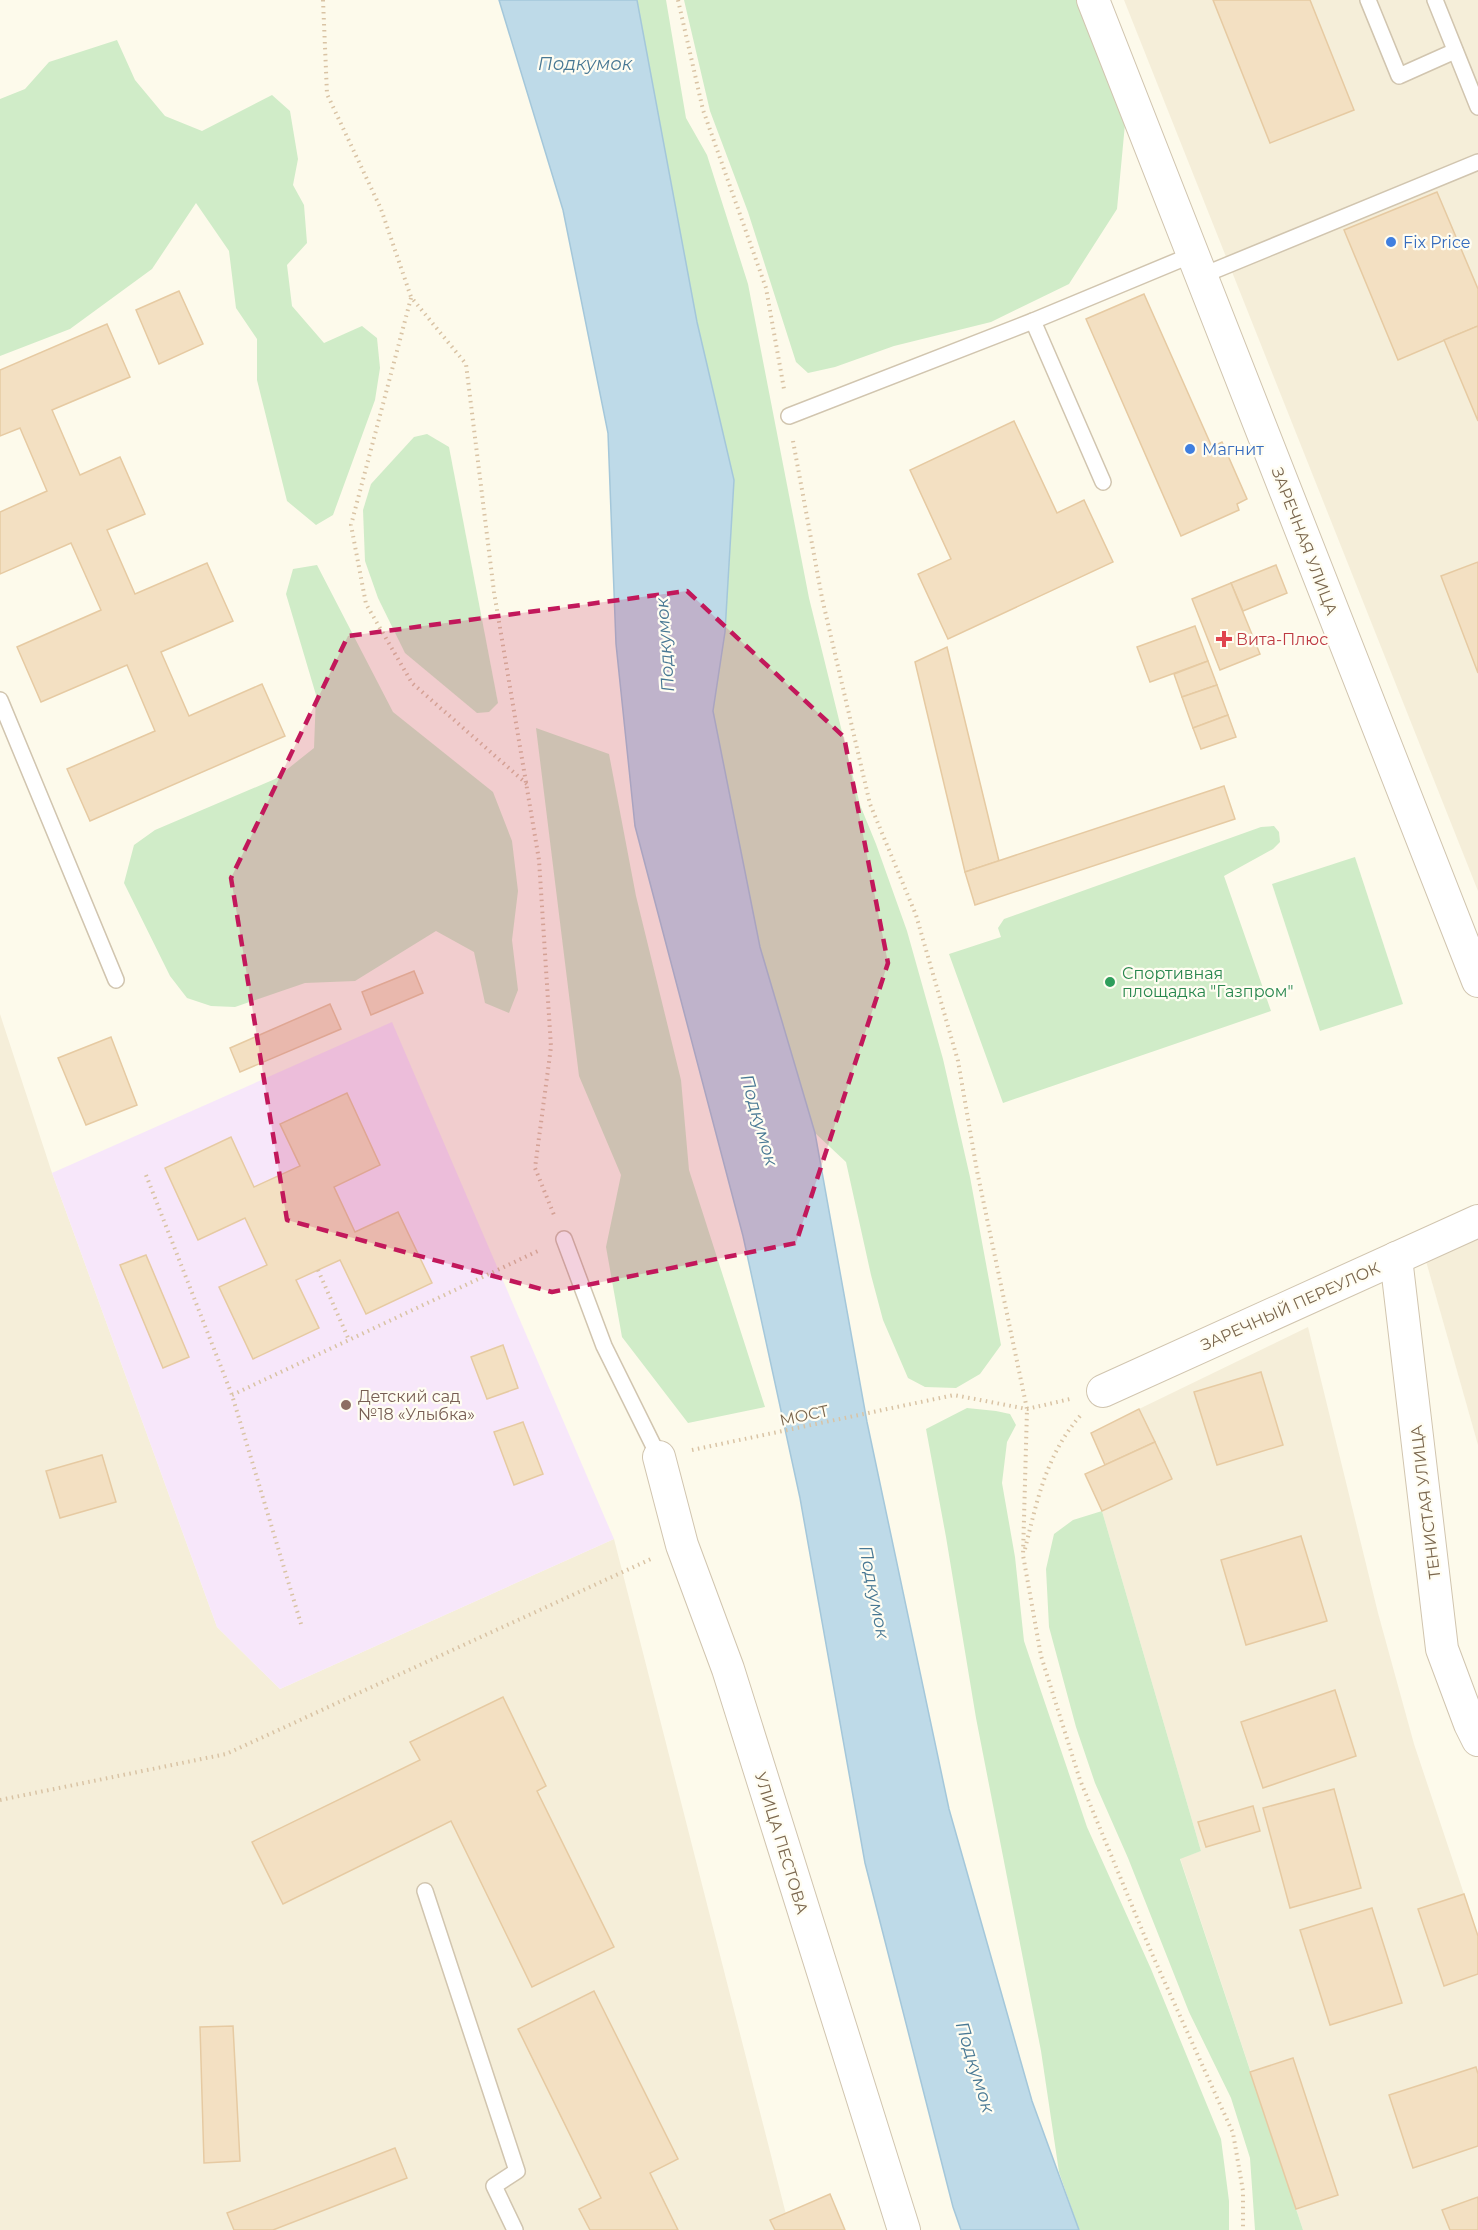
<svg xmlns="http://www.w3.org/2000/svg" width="1478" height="2230" viewBox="0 0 1478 2230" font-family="Montserrat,sans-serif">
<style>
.residential{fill:#f5eed9}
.education{fill:#f7e7fa}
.green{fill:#d0ecc8}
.water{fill:#bedae8;stroke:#a4c7da;stroke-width:1.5}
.building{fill:#f3e0c2;stroke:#e6caa2;stroke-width:1.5}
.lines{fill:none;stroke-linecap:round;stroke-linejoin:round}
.service-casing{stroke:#d1c5af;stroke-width:18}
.minor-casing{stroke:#d1c5af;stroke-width:34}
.path{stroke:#d9c3a4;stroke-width:4;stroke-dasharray:1.5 4.5;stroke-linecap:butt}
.service{stroke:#fff;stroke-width:15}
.minor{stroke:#fff;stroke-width:32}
.marked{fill:#c2185b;fill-opacity:0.2;stroke:#c2185b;stroke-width:4.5;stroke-dasharray:12 8;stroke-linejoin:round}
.shop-dot{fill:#3f7fe0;stroke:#fffdf2;stroke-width:2}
.health-dot{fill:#e0444e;stroke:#fffdf2;stroke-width:2}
.leisure-dot{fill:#2e9e5b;stroke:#fffdf2;stroke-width:2}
.education-dot{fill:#8d6e63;stroke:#fffdf2;stroke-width:2}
.labels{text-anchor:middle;stroke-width:4.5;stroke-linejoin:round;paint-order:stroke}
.shop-label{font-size:16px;fill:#366cbe;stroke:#fffdf2;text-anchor:start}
.street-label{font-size:16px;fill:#7a664d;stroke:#fffdf2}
.health-label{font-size:16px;fill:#be3a42;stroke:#fffdf2;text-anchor:start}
.leisure-label{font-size:16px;fill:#27864d;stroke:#fffdf2;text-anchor:start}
.education-label{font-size:16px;fill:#785e54;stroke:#fffdf2;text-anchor:start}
.water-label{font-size:18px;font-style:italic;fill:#487894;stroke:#fffdf2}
</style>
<rect width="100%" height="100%" fill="#fdfaeb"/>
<!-- residential -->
<g class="residential">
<polygon points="1124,0 1478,0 1478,891"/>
<polygon points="0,1014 52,1173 217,1627 280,1689 614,1539 790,2230 0,2230"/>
<polygon points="1478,1239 1478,1445 1426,1261"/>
<polygon points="1308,1327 1378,1613 1414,1744 1478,1936 1478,2230 1303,2230 1180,1858 1201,1851 1102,1511 1172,1479 1139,1409"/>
</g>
<!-- education -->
<polygon class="education" points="392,1022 614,1539 280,1689 217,1627 52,1173"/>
<!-- green -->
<g class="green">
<polygon points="637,0 666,0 686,118 707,155 748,284 809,598 860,805 876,844 907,931 943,1059 970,1177 1001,1345 980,1374 956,1388 925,1387 908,1378 883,1320 871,1275 846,1162 815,1133 760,947 713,711 725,632 734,480 697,322"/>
<polygon points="684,0 1076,0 1125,124 1117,209 1069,284 991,322 894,346 835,367 808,373 796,362 748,212 710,111"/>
<polygon points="117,40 135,80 165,116 202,131 272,95 290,111 298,159 293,185 304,205 307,243 287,265 292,306 324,343 362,326 377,338 380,368 375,400 333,515 316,525 287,501 257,380 257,339 236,308 229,251 196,203 152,269 70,329 0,356 0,99 25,89 49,62"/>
<polygon points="427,434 449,447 498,703 489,712 477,713 405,653 378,598 365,561 363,510 371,484 414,437"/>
<polygon points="317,565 393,712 493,792 512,841 518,891 512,940 518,990 509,1013 485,1003 474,952 436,931 355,981 305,983 235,1007 211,1006 187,998 170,976 124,883 134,845 155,830 275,779 314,748 316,695 286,594 293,569"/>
<polygon points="536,728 609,754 636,896 681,1080 689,1170 765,1407 688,1423 622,1337 606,1247 621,1175 579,1076"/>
<polygon points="1274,826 1279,832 1280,842 1273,849 1224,876 1271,1011 1003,1103 949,954 1001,937 998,928 1004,919 1261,827"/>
<polygon points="1355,857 1403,1004 1320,1031 1272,884"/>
<polygon points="967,1408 996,1411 1010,1414 1016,1425 1007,1442 1002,1483 1015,1557 1024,1641 1087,1827 1151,1969 1221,2139 1229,2201 1229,2230 1079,2230 1059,2172 1041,2051 976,1718 946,1537 926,1429"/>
<polygon points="1102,1511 1201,1851 1180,1859 1303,2230 1255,2230 1250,2158 1231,2098 1189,2012 1128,1858 1095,1783 1076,1727 1049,1627 1046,1569 1054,1534 1073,1520"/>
</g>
<!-- water -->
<polygon class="water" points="499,0 637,0 697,322 734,480 725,632 713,711 760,947 815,1133 867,1422 949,1809 1032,2101 1079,2230 961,2230 953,2207 865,1863 800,1498 743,1236 635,826 616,644 608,433 563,210"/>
<!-- building -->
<g class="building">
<polygon points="1213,0 1310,0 1354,110 1270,143"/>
<polygon points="1437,192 1478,289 1478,326 1398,360 1344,230"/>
<polygon points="179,291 203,344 159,364 136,310"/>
<polygon points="1144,294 1212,447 1222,442 1247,499 1237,504 1239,510 1181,536 1086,319"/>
<polygon points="107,324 130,377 52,410 80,475 120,457 145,514 107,530 135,594 207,563 233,621 161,652 189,716 262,684 285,736 90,821 67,769 155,731 127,665 41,702 17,647 101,610 71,543 0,574 0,512 47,491 20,428 0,436 0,370"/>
<polygon points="1478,326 1478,421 1444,340"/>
<polygon points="1014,421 1057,513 1084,500 1113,562 948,639 918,574 951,559 910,470"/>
<polygon points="1478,562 1478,673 1441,576"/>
<polygon points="1276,565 1287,593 1243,611 1231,583"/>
<polygon points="1231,583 1260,654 1220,670 1192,599"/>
<polygon points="1195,626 1208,661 1150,682 1137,647"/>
<polygon points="947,647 999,861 965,872 915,662"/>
<polygon points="1208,661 1217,685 1182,697 1174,674"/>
<polygon points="1217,685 1228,715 1193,728 1182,697"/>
<polygon points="1228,715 1236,737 1201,749 1193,728"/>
<polygon points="1224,786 1235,819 975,905 965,872"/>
<polygon points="414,971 423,993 371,1015 362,992"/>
<polygon points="330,1004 341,1029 240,1072 230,1048"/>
<polygon points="111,1037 137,1105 86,1125 58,1058"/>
<polygon points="347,1093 380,1165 334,1187 355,1232 398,1212 432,1283 366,1314 340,1260 296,1280 319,1328 253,1359 219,1287 267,1265 245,1218 198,1240 165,1168 231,1137 254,1187 300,1166 280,1124"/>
<polygon points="146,1255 189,1357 163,1368 120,1265"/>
<polygon points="503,1345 518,1388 487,1399 471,1357"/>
<polygon points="1261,1372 1283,1445 1217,1465 1194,1392"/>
<polygon points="1139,1409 1155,1442 1105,1465 1091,1433"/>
<polygon points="523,1422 543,1474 514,1485 494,1432"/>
<polygon points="1155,1442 1172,1479 1102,1511 1085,1474"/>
<polygon points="102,1455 116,1502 60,1518 46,1471"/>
<polygon points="1301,1536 1327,1621 1246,1645 1221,1560"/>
<polygon points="1335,1690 1356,1756 1263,1788 1241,1722"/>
<polygon points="503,1697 546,1786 537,1791 614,1947 532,1987 451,1821 283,1904 252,1842 420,1760 410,1742"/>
<polygon points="1334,1789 1361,1888 1290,1908 1263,1808"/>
<polygon points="1253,1806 1260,1831 1206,1847 1198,1822"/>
<polygon points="1464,1894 1478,1936 1478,1974 1444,1986 1418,1909"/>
<polygon points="1372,1908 1402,2003 1330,2025 1300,1930"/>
<polygon points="594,1991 678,2159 650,2173 678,2230 590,2230 579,2209 601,2198 518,2029"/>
<polygon points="233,2026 240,2161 204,2163 200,2027"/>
<polygon points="1293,2058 1338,2195 1296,2209 1250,2072"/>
<polygon points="1476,2067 1478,2074 1478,2146 1413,2168 1389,2095"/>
<polygon points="395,2148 407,2178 273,2230 234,2230 227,2213"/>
<polygon points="830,2194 845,2230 775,2230 770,2220"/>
<polygon points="1478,2197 1478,2230 1450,2230 1442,2210"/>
</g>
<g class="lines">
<!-- service casing -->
<g class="service-casing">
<g id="service">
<polyline points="1368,0 1399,76 1455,51"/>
<polyline points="1435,0 1478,107"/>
<polyline points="1201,276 1478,162"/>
<polyline points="1033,321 1103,482"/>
<polyline points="789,416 1033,321 1194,254"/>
<polyline points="0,700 116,980"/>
<polyline points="564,1239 604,1346 659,1457"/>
<polyline points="425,1891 517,2171 494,2186 515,2230"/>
</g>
</g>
<!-- minor casing -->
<g class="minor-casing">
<g id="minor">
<polyline points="1093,0 1478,981"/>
<polyline points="1396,1258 1442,1649 1470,1724 1478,1740"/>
<polyline points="1103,1391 1478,1221"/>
<polyline points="659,1457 682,1545 728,1669 904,2230"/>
</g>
</g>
<!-- path -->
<g class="path">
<polyline points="323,0 327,94 381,209 411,297 466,364 494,592 539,860 551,1047 535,1168 554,1215"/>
<polyline points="678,0 703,110 766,288 784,389"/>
<polyline points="411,298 351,525 366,604 412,683 527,784"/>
<polyline points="793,441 822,598 870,804 916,915 958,1061 977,1171 1027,1409 1023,1555 1041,1656 1080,1780 1152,1954 1233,2133 1243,2191 1243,2230"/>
<polyline points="146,1175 232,1395 301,1624"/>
<polyline points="318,1270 349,1340"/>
<polyline points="232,1395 540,1250"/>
<polyline points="692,1450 954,1395 1027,1409 1070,1399"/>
<path d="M1025,1549C1037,1501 1046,1455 1080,1416"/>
<polyline points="0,1800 226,1754 651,1559"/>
</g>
<!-- service -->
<use href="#service" class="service"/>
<!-- minor -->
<use href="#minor" class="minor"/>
</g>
<!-- marked area -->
<path class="marked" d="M687,591L844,737L888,963L796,1243L552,1292L287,1220L231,878L348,636Z"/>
<!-- markers -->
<g class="shop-dot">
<circle cx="1391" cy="242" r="6"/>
<circle cx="1190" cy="449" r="6"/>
</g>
<path class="health-dot" d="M1221 630h6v6h6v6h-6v6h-6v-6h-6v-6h6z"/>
<circle class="leisure-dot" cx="1110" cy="982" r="6"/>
<circle class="education-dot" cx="346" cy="1405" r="6"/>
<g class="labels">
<!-- shop labels -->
<g class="shop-label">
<text x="1403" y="248">Fix Price</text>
<text x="1202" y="455">Магнит</text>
</g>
<!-- street labels -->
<g class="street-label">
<text transform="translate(1305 541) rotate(69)" y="6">ЗАРЕЧНАЯ УЛИЦА</text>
<text transform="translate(1290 1306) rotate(-24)" y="6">ЗАРЕЧНЫЙ ПЕРЕУЛОК</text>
<text transform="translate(804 1415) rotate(-12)" y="6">МОСТ</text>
<text transform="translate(1425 1502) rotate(-97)" y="6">ТЕНИСТАЯ УЛИЦА</text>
<text transform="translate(782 1843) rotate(73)" y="6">УЛИЦА ПЕСТОВА</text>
</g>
<!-- health labels -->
<g class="health-label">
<text x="1236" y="645">Вита-Плюс</text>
</g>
<!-- leisure labels -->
<g class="leisure-label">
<text x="1122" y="979">Спортивная<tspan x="1122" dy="18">площадка "Газпром"</tspan></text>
</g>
<!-- education labels -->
<g class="education-label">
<text x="358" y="1402">Детский сад<tspan x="358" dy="18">№18 «Улыбка»</tspan></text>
</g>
<!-- water labels -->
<g class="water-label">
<text x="585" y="70">Подкумок</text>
<text transform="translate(665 645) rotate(-94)" y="6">Подкумок</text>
<text transform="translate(759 1120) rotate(74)" y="6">Подкумок</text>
<text transform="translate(874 1592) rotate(79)" y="6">Подкумок</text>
<text transform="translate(975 2067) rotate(73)" y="6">Подкумок</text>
</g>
</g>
</svg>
